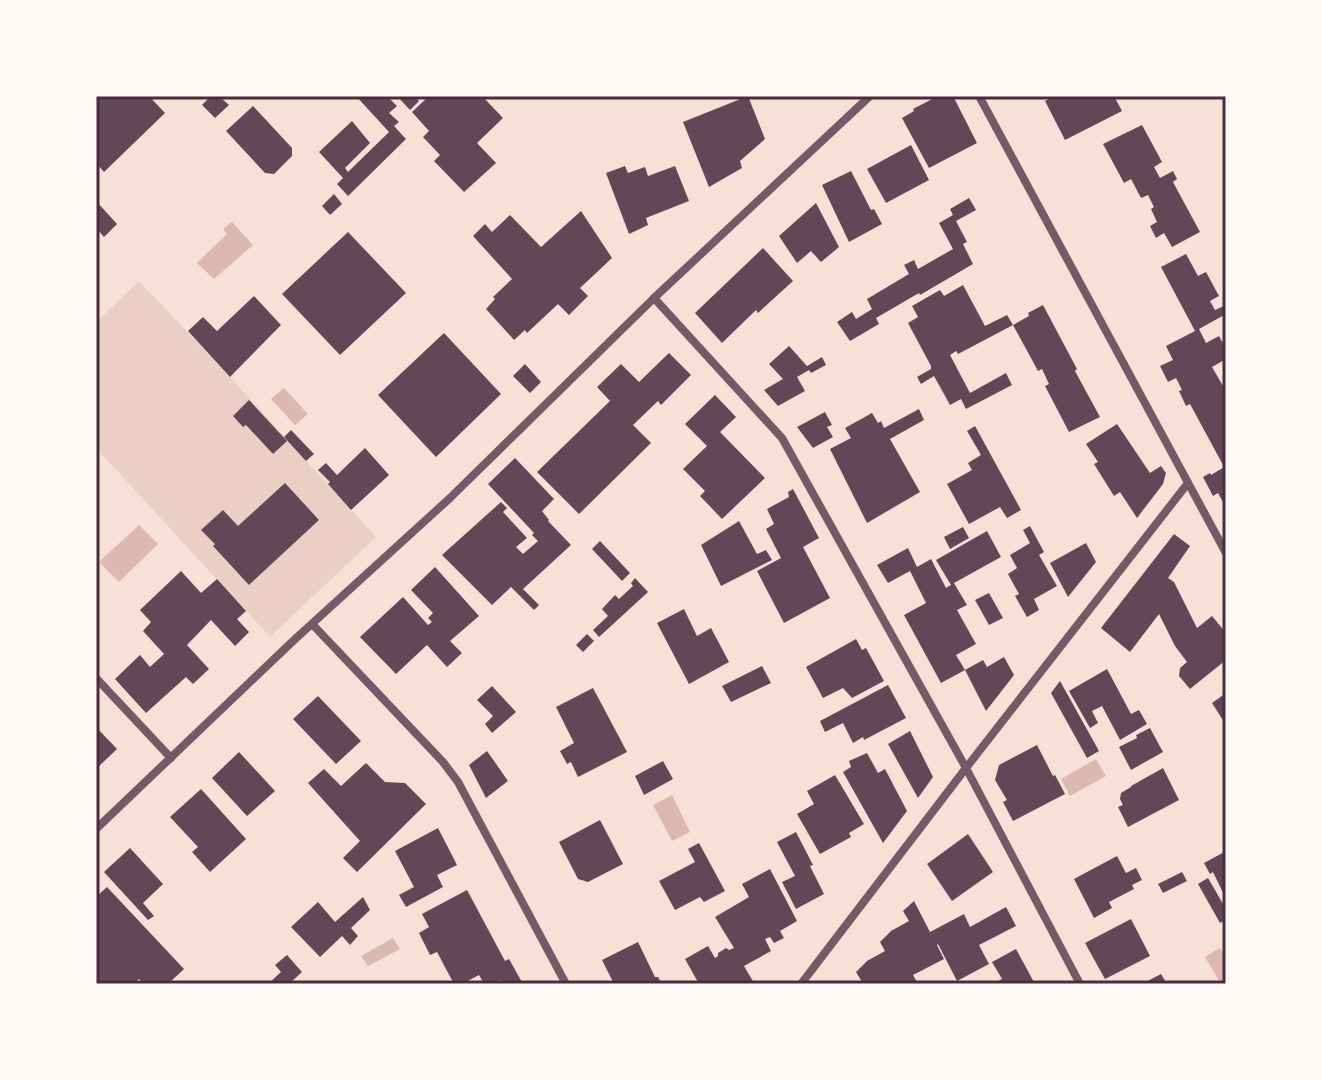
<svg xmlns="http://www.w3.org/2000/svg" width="1322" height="1080" viewBox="0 0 1322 1080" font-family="Poppins,sans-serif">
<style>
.green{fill:#ebcfc5}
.water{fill:#dcb8b0}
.building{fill:#644757}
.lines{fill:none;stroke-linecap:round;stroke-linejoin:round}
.minor{stroke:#755966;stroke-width:8}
.neatline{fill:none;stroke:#4a2c40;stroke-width:3}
</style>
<rect width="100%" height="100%" fill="#f7e1d7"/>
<!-- green -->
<polygon class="green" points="139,281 230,377 376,537 270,637 96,448 96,322"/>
<!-- water -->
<g class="water">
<polygon points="232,222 253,245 214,279 197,263 227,234 223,229"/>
<polygon points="284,388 308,414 295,425 271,399"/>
<polygon points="139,525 158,544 119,582 99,562"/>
<polygon points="1096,759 1106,776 1070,796 1061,779"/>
<polygon points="672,795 690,832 672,841 653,805"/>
<polygon points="393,938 400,949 368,966 361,956"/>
<polygon points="1220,948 1226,958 1226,984 1221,984 1205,957"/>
</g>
<!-- building -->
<g class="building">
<polygon points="96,96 149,96 165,113 104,172 96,163"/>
<polygon points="356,96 387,96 397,106 389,113 399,122 394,126 406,139 348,196 337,184 343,178 319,152 352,121 370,143 345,168 348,172 389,132"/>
<polygon points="397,96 420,96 417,99 419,101 410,110"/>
<polygon points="429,96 482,96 503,118 477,143 496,163 464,192 434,161 440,155 423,137 429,131 412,112"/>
<polygon points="748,96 765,139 740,161 742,168 709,187 683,122"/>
<polygon points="938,96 953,96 977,143 929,168 902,118 914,111 913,109"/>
<polygon points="1055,96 1114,96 1122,111 1065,140 1045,101"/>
<polygon points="210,97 221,98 229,105 215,118 202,105"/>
<polygon points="253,106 292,148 292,156 274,174 265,173 226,131"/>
<polygon points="1142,125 1162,162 1154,167 1160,178 1173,171 1177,179 1173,182 1200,232 1172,247 1164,233 1156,238 1150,226 1157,222 1151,209 1154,207 1148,195 1141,198 1131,179 1124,183 1103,144"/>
<polygon points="911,145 929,180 886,203 867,169"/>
<polygon points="625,166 628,173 645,167 648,176 675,166 689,201 646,218 648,225 629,234 606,173"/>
<polygon points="851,171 871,210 874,209 882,224 849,242 822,185"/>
<polygon points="334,194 342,204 330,215 322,206"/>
<polygon points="969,198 976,210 956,221 967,242 963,244 973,264 920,295 919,293 876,318 879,324 850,341 837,322 852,312 856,319 872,309 867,299 909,274 904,265 914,260 918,269 953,249 939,223 953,215 950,209"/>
<polygon points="96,201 117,224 104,237 96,228"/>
<polygon points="816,203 839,247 821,262 811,251 797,263 779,236"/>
<polygon points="581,211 612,258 580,288 588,296 569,315 558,304 527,333 525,330 514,340 486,309 495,299 493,297 512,279 473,236 485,224 492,232 510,215 541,247"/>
<polygon points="348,232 406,293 340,355 282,294"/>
<polygon points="763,248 793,281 758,313 756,310 722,343 695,313"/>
<polygon points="1186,254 1198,276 1206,272 1219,296 1210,301 1215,310 1226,305 1226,314 1199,329 1206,343 1219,336 1226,349 1226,359 1212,367 1223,386 1226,384 1226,463 1223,465 1190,404 1186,406 1179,391 1182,390 1176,378 1168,382 1160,366 1173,360 1166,346 1195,331 1161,267"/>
<polygon points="963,285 985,326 1007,315 1013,325 958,354 956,351 950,355 970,393 1006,373 1012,385 966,409 961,399 950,405 934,376 921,384 917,377 931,369 931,366 908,323 918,317 912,306 940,290 944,296"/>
<polygon points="254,296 281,325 230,377 188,331 203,317 217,331"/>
<polygon points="1043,305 1077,369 1075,371 1100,417 1069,432 1045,386 1049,384 1042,369 1038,371 1013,325 1029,316 1028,313"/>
<polygon points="444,333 501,394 436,457 378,395"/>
<polygon points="789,346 807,366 822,357 826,365 811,373 809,370 797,377 805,391 778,406 764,390 783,379 769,364"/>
<polygon points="669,353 691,375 661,405 658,401 633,425 651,443 579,514 537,472 610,401 597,387 621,364 639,382"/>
<polygon points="525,364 541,382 530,393 513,376"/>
<polygon points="715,395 736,417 720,432 765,478 722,519 700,496 705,491 683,469 707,446 685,424"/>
<polygon points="249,400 287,441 273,454 246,425 243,427 233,416"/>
<polygon points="919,409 924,420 890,439 920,492 867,523 830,449 851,438 845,428 872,413 878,423 881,421 884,428"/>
<polygon points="825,412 832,425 827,427 833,437 813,448 797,427"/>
<polygon points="1117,424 1150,473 1161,466 1166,473 1163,484 1137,518 1120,492 1114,496 1094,464 1098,462 1086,444"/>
<polygon points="975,426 1021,510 1007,518 1000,507 969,524 947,484 972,470 968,463 981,455 967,431"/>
<polygon points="291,430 314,454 306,461 284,437"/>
<polygon points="365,448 389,475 351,510 328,484 330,482 318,470 326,463 337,475"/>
<polygon points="515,458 554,499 542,511 549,520 548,521 571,545 523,589 539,605 534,610 511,587 492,605 442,555 501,502 507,508 503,512 527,538 516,547 523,554 538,541 532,535 534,533 488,484"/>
<polygon points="1226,466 1226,508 1218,493 1213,496 1203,477 1210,473 1211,475"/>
<polygon points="285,483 319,520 249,585 213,546 215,544 201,530 223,510 238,526"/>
<polygon points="793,489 819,538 803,547 830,598 784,623 757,571 781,558 766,529 774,524 767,509 789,497 788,492"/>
<polygon points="739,521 757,554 766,550 772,560 721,586 701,545"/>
<polygon points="1030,526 1044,552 1039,555 1057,586 1034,599 1039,610 1027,617 1015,596 1019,594 1008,574 1017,568 1010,555 1030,543 1023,530"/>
<polygon points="963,527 969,538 950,549 944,537"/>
<polygon points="987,531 1001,557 954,583 967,605 957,610 976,644 956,655 965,670 941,683 904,615 926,603 910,571 888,583 877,565 908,548 917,567 931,559 946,588 951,585 936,560"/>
<polygon points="1174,534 1190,546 1168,578 1174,582 1197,628 1212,616 1226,633 1226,660 1190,689 1179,676 1180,668 1187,662 1175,646 1159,614 1130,652 1101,628"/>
<polygon points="600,541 630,573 622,581 592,549"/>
<polygon points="1086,543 1096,562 1068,597 1050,563"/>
<polygon points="435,567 479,616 450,641 462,653 447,667 427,645 396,674 360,637 403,597 428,625 432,622 428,618 433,613 411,590"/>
<polygon points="181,571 201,593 217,579 246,611 237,619 249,632 235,646 211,620 187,645 209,669 193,684 186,677 146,713 115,679 140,655 150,667 164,654 143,631 151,622 140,610"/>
<polygon points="635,578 648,592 599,637 593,630 608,616 602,609 615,595 619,599 633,586 631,583"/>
<polygon points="989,593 1003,618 989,625 975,600"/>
<polygon points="684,609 697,636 711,628 729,662 689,684 657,623"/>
<polygon points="587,634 594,641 583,652 576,645"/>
<polygon points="856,639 862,650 866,648 884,681 852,698 843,688 823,698 806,667"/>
<polygon points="1004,657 1014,675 986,711 965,670 983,660 987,667"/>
<polygon points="762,666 771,683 731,702 722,686"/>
<polygon points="1107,669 1131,714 1139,710 1147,724 1120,740 1102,706 1092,711 1098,723 1090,728 1069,691"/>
<polygon points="1060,681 1099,751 1087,758 1051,693"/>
<polygon points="888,685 906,718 864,740 863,737 853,743 843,723 825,732 820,721"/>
<polygon points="492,686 516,712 492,733 485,724 493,716 477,700"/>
<polygon points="593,688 627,752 578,777 571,762 567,764 560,751 574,743 556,707"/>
<polygon points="1226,693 1226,725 1212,703"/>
<polygon points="318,696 361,741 336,764 293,719"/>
<polygon points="96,727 117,749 96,769"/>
<polygon points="1150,728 1163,752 1131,770 1119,747 1137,738 1136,735"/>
<polygon points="910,731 933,777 918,798 888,744"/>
<polygon points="1037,745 1053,776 1055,775 1065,794 1013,821 1003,802 1007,800 995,780 999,765"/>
<polygon points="487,751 508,781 486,798 469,765"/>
<polygon points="239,752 275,791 247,816 212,778"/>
<polygon points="867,753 878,773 885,769 907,811 883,843 843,772 851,767 849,761"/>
<polygon points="663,761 673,779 644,795 635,776"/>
<polygon points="366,763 385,782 405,783 426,804 357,872 343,858 360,841 308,783 324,769 341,786"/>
<polygon points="1163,768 1179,800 1128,827 1118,807 1123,805 1120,799 1121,793 1131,787 1131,786"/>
<polygon points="835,775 864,824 849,833 851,837 820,854 797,814 814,804 807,791"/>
<polygon points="201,789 246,839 210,872 192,852 198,847 170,817"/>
<polygon points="600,820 623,864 588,882 578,879 559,842"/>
<polygon points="438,828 457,865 437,875 443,887 406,907 399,895 414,887 395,851"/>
<polygon points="796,832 813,865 810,866 824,894 796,909 782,882 795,876 777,842"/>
<polygon points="968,834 993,872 952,901 927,864"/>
<polygon points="699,843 725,891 704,902 700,897 675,910 659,881 695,862 688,849"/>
<polygon points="130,848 163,884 143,903 154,916 148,920 104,872"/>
<polygon points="1226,851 1226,899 1213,872 1210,874 1204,863"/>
<polygon points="1117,856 1126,873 1136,868 1142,880 1132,885 1134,889 1109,902 1112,908 1094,918 1074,879"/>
<polygon points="770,869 797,921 780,931 784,938 774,943 770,937 765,939 771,951 744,966 754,983 699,984 685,959 708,946 715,958 718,956 718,953 726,948 729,950 734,948 715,917 749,897 742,884"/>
<polygon points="1182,872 1187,881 1163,893 1158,884"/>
<polygon points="1208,878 1226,909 1226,920 1220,923 1198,884"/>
<polygon points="107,887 184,969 168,984 144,984 139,979 133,984 105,984 102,981 96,984 96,897"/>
<polygon points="467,890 505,961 509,959 523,984 503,984 500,980 493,984 484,984 479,975 462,984 454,984 437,952 430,955 419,933 429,927 422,914"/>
<polygon points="363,897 370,910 351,928 358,936 350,945 342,936 320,957 291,927 318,902 335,922"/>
<polygon points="914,901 930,932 964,914 970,927 1006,907 1016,926 979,945 989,964 957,981 938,944 937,945 944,959 913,975 918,984 857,984 862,982 856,972 867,961 885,951 880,942 891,931 909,921 903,911"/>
<polygon points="1131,919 1150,956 1105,979 1085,943"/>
<polygon points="638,942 655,977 658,977 662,984 614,984 602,960"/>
<polygon points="1016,949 1035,984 992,984 1002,979 992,962"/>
<polygon points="287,955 302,972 289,984 268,984 281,972 275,965"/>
<polygon points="1161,974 1167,984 1142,984"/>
</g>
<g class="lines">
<!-- minor -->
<g class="minor">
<polyline points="979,96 1226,553"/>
<polyline points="654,298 782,438 966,768 1080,984"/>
<polyline points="313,625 443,762 458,782 566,984"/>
<polyline points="96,678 171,758"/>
<polyline points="96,829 293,641 450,498 654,298 870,96"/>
<polyline points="801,984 966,768 1188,483"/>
</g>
</g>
<!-- border -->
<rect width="1322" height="1080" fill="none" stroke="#fffaf5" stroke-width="196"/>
<rect x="98" y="98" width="1126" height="884" class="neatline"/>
</svg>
